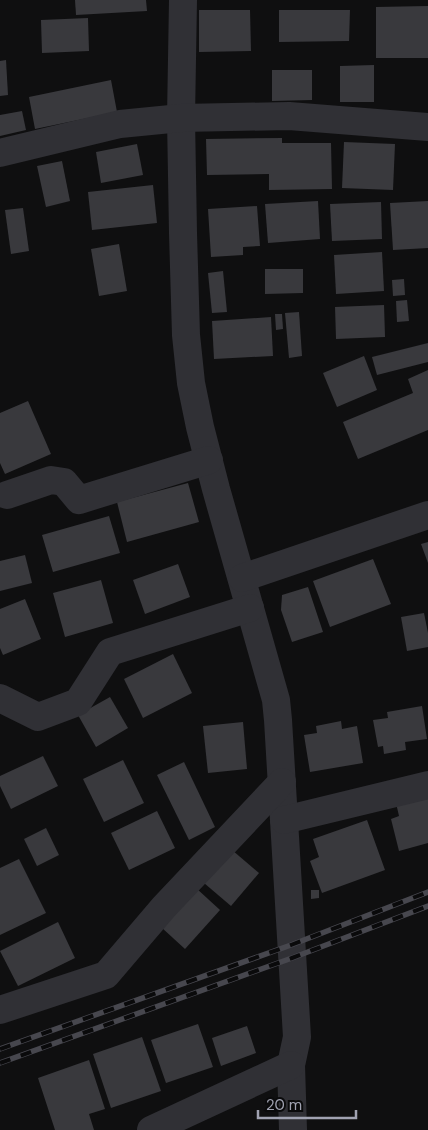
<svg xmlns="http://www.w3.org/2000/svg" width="428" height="1130" viewBox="0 0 428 1130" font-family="'DM Sans',sans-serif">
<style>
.building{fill:#39393d}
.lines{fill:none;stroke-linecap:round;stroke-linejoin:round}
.street{stroke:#303035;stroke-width:28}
.rail-casing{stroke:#47474e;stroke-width:5.5}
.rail{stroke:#0a0a0b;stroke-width:4;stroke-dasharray:11;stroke-linecap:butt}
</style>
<rect width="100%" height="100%" fill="#0f0f10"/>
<!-- building -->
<g class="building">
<polygon points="75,0 146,0 147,11 76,15"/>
<polygon points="428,6 428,58 376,58 376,7"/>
<polygon points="199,10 250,10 251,51 199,52"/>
<polygon points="279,10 350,10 349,41 279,42"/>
<polygon points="88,18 89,51 42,53 41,20"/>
<polygon points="6,60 8,95 0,96 0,61"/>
<polygon points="374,65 374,102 340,102 340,66"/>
<polygon points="272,70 312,70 312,100 272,101"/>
<polygon points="111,80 117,112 35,129 29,97"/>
<polygon points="22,111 26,130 0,136 0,115"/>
<polygon points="282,138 282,143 331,143 332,189 269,190 269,174 207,175 206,139"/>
<polygon points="344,142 395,144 393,190 342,188"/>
<polygon points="137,144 143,175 101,183 96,152"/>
<polygon points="62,161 70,201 46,207 37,166"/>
<polygon points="153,185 157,223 92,230 88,192"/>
<polygon points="318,201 320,239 268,243 265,204"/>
<polygon points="428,201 428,248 393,250 390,203"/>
<polygon points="381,202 382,239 332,241 330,204"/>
<polygon points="257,206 260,246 243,247 243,255 211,257 208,209"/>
<polygon points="23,208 29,251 11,254 5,210"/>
<polygon points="119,244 127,291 99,296 91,249"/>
<polygon points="382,252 384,291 336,294 334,255"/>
<polygon points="265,269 303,269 303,293 265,294"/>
<polygon points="223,271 227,312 212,313 208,273"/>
<polygon points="404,279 405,295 393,296 392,280"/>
<polygon points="407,300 409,321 397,322 396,301"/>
<polygon points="384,305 385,337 336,339 335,307"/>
<polygon points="299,312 302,356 289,358 285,313"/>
<polygon points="275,314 282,314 283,329 276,330"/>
<polygon points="271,317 273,356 214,359 212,321"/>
<polygon points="428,343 428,362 377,375 372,357"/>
<polygon points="364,356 377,390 337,407 323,373"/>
<polygon points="428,370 428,430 358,459 343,422 413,393 408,379"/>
<polygon points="28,401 51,454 5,474 0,463 0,413"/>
<polygon points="188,483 199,522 127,542 117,502"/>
<polygon points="109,516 120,553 53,572 42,535"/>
<polygon points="428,542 428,563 421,544"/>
<polygon points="25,555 32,583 0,591 0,561"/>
<polygon points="373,559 391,604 330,627 313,581"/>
<polygon points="178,564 190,597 145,614 133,580"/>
<polygon points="101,580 113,623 65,637 53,593"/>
<polygon points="308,587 323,632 292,642 281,610 282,595"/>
<polygon points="25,599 41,639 3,655 0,648 0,609"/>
<polygon points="424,613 428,633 428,647 407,651 401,617"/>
<polygon points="173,654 192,693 143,718 124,679"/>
<polygon points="110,697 128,728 96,747 78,715"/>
<polygon points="422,706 427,739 405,742 406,750 384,754 383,746 378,747 373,720 388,718 387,712"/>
<polygon points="341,721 342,729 357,726 363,763 310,772 304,735 317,733 316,726"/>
<polygon points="243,722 247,769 208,773 203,726"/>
<polygon points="43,756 58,786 11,809 0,786 0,776"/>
<polygon points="123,760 144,803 104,822 83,779"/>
<polygon points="184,762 215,827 189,840 157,775"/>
<polygon points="428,794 428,843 399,851 391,819 399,816 396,803"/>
<polygon points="157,811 175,848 129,870 111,833"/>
<polygon points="367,820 385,870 322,893 310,861 319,857 313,839"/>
<polygon points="46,828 59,855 37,866 24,839"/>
<polygon points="232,850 259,873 231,906 204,883"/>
<polygon points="19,859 46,913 0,935 0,868"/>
<polygon points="196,888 220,910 185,949 161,927"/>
<polygon points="311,890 319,890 319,898 311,899"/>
<polygon points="58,922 75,958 18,986 0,951"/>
<polygon points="198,1024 213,1067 166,1083 151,1040"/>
<polygon points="247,1026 256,1053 221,1066 212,1038"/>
<polygon points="142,1037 161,1091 111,1108 93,1054"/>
<polygon points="89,1060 105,1109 89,1114 94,1130 55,1130 38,1078"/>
</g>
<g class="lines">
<!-- street -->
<g class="street">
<polyline points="183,0 181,118 183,233 186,335 191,383 200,427 216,489 276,700 278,720 297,1037 291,1065 293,1130"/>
<polyline points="0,153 120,124 181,118 289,116 428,127"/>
<polyline points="7,495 51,480 64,482 79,500 209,460"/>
<polyline points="242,578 428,515"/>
<polyline points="0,698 38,717 78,702 110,652 250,608"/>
<polyline points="284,820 428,785"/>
<polyline points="0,1010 106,975 164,907 282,782"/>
<polyline points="151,1130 291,1065"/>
</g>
<!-- rail casing -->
<g class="rail-casing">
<g id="rail">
<polyline points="0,1049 291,945 428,892"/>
<polyline points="0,1063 292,958 428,906"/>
</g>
</g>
<!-- rail -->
<use href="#rail" class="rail"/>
</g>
<!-- scale -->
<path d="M258 1110v8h98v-8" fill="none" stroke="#a0a2b1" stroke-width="2.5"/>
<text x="266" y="1110" font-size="15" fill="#a0a2b1" stroke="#0a0a0b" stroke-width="4" paint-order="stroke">20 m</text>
</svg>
